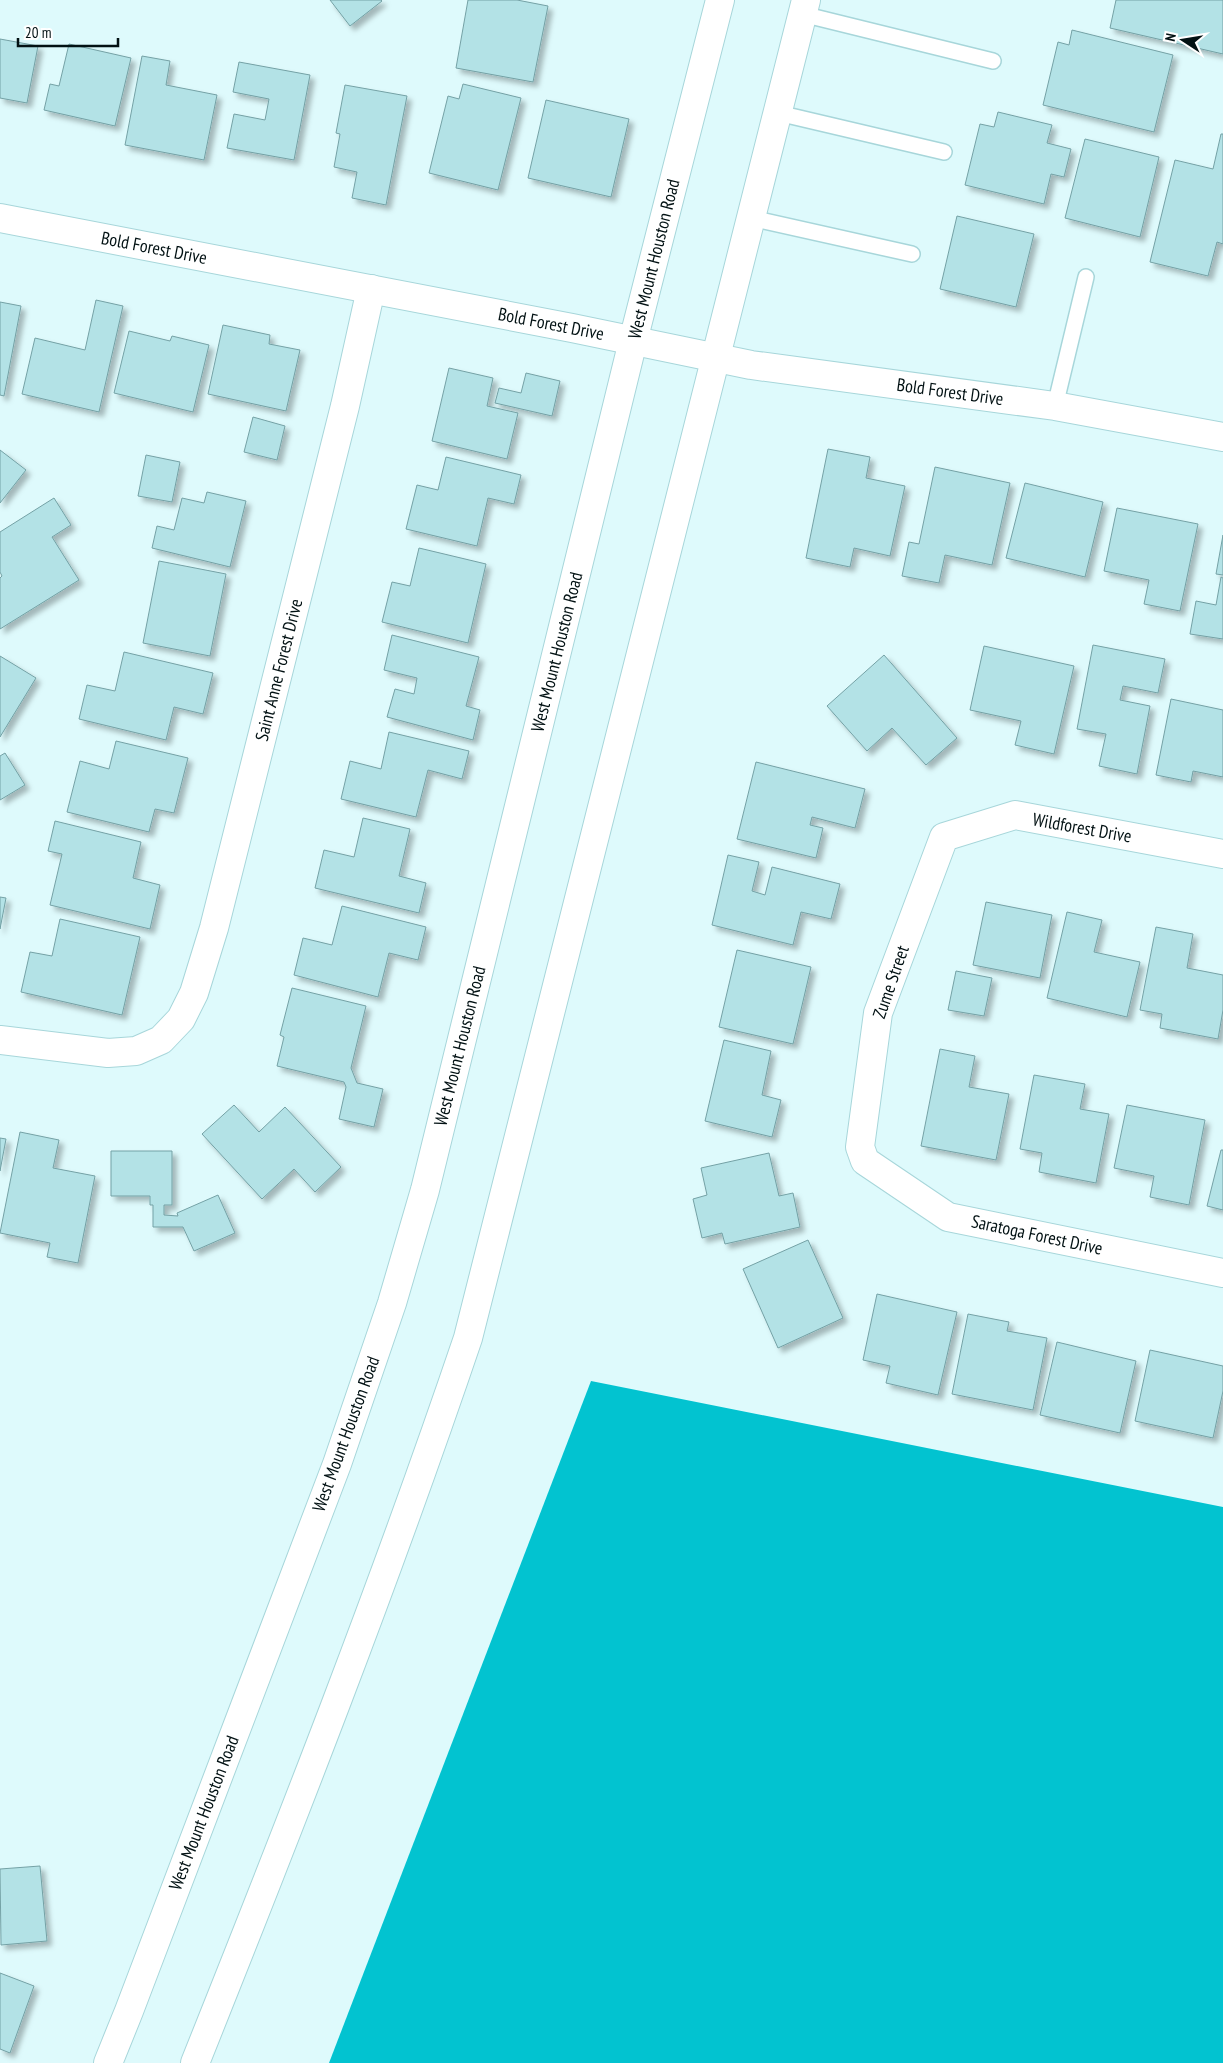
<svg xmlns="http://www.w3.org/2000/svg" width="1223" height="2063" viewBox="0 0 1223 2063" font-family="'PT Sans Narrow',sans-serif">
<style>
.forest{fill:#02c3d0}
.building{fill:#b3e2e6;stroke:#74a1a5;filter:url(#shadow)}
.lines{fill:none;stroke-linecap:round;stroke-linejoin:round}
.service-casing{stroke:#a7d6da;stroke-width:18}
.minor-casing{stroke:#a7d6da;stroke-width:30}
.secondary-casing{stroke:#a7d6da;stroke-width:30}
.service{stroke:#fff;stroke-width:15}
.minor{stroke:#fff;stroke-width:28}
.secondary{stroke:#fff;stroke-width:28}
.labels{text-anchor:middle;stroke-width:4;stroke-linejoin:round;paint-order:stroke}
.street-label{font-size:18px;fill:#021113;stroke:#fff}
</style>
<defs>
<filter id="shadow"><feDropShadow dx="4.5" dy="4.5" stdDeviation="2.5" flood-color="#0004"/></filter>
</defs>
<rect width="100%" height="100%" fill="#defafc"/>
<!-- forest -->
<polygon class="forest" points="591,1381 1223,1507 1223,2063 329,2063"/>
<!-- building -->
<g class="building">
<polygon points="330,0 381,0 382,1 350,26"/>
<polygon points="468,0 517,0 548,6 533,82 456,68"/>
<polygon points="1116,0 1223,0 1223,54 1110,28"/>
<polygon points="1072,30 1173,55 1154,132 1043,105 1058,42 1069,45"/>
<polygon points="0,39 38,46 27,103 0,98"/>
<polygon points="69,44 131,58 115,126 44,110 50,84 59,86"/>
<polygon points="142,56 170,61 166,85 217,95 204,160 125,145"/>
<polygon points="239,62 310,75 294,160 227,148 234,114 265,120 269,99 233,92"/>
<polygon points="463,84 521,98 498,190 429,173 448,96 459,99"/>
<polygon points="345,85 407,96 386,205 352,198 357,172 334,167 340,134 336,133"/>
<polygon points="546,100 629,119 611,197 528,178"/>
<polygon points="998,112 1052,125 1047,143 1071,149 1064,177 1051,174 1044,204 965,185 980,124 994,127"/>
<polygon points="1221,134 1223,134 1223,244 1217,242 1208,276 1150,262 1175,160 1213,169"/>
<polygon points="1085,139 1159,157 1140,237 1065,218"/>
<polygon points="957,216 1034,234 1016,307 940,289"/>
<polygon points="96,300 123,306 99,412 22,394 35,338 85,350"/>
<polygon points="0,302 21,306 4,396 0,395"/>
<polygon points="223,325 270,335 269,344 300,350 286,411 208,394"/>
<polygon points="129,331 170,341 172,336 209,345 193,412 114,393"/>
<polygon points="449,368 493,378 487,406 518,413 507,459 432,441"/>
<polygon points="526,373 560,381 552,416 495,403 499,388 521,393"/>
<polygon points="253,417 285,426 277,460 244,452"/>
<polygon points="828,449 870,457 866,478 905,486 890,556 854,548 850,567 806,558"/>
<polygon points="0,450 26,470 0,503"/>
<polygon points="146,455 180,462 172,502 138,496"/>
<polygon points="446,457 521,475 514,504 488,498 477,546 406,529 417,485 438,490"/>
<polygon points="935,467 1010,483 992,565 945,555 939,583 902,576 909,542 919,544"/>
<polygon points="1025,483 1103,502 1085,577 1006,558"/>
<polygon points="207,492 246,501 230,567 152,548 157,526 174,530 182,498 204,503"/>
<polygon points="54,498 71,525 52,537 79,580 0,629 0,578 2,576 0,572 0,532"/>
<polygon points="1117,508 1198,524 1180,611 1144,604 1149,580 1104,571"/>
<polygon points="1223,535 1223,575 1216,574"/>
<polygon points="419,548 486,564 468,643 382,622 392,582 410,586"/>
<polygon points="159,561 226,574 210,656 143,643"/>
<polygon points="1221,577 1223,578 1223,639 1190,634 1196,601 1216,605"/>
<polygon points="392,635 479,657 466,706 480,710 473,740 387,717 395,689 414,694 417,678 384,670"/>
<polygon points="1093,645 1165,659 1158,693 1123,686 1120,700 1150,706 1137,774 1099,766 1106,734 1077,729"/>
<polygon points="984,646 1074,666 1054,754 1015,745 1021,721 970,710"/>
<polygon points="124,652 213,673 203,714 174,707 166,740 79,719 87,685 115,691"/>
<polygon points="884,655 957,738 926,765 892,728 867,751 827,706"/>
<polygon points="0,656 36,678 0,737"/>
<polygon points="1171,699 1223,710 1223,777 1193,771 1191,782 1156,775"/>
<polygon points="389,732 469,751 462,779 428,770 416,817 341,799 350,761 381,769"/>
<polygon points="116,741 188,758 174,813 155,809 149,832 67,812 80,761 109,769"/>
<polygon points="5,753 25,785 0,800 0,756"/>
<polygon points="756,762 865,789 855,828 812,817 810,825 823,828 816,858 737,839"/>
<polygon points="363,818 410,829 399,876 426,883 419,913 315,888 324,850 354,857"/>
<polygon points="55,821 141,842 133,878 160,885 150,929 50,905 62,854 48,851"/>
<polygon points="728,855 759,862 752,891 765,895 772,867 840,884 831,919 801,912 793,945 712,925"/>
<polygon points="0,897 6,898 0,929"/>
<polygon points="986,902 1052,915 1040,978 973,965"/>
<polygon points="342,906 426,927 418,960 389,953 378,997 294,975 303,938 332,945"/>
<polygon points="1067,912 1102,920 1094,952 1140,962 1127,1017 1047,998"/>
<polygon points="60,919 140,937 122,1015 21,992 30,952 52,956"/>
<polygon points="1156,927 1193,934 1187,968 1223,975 1223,1010 1218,1039 1160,1028 1162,1014 1140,1010"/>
<polygon points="737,950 811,967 793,1044 719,1027"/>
<polygon points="956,971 992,978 984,1016 948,1010"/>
<polygon points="292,988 366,1006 351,1068 357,1083 383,1089 374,1127 339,1119 346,1087 344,1082 277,1066 284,1037 280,1035"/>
<polygon points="724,1040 771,1051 762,1095 781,1100 772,1137 705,1121"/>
<polygon points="940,1049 975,1056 969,1087 1009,1094 996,1160 921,1146"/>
<polygon points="1034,1075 1085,1084 1080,1109 1109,1114 1096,1183 1039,1172 1042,1153 1020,1149"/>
<polygon points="234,1105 259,1132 285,1107 341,1167 315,1192 294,1169 262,1199 202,1134"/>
<polygon points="1127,1105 1205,1120 1189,1205 1150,1197 1154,1176 1114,1168"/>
<polygon points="20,1132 59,1140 53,1168 95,1176 78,1263 47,1257 50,1243 0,1233"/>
<polygon points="0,1138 6,1139 0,1171"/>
<polygon points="1221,1150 1223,1150 1223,1210 1207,1206"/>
<polygon points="111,1151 172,1151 172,1205 164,1205 164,1215 178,1216 177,1213 218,1195 235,1233 194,1251 183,1227 153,1227 153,1205 150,1205 150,1196 111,1196"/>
<polygon points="769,1153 779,1196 793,1193 800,1227 725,1244 722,1233 702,1238 693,1199 707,1195 701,1168"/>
<polygon points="808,1240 843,1318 778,1348 743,1269"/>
<polygon points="877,1294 957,1312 938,1395 886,1383 890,1366 863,1360"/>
<polygon points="968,1314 1009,1322 1007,1331 1047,1338 1033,1410 952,1394"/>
<polygon points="1057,1342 1136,1361 1120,1433 1040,1415"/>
<polygon points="1150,1350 1223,1366 1223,1391 1213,1438 1135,1421"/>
<polygon points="40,1866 47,1941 1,1945 0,1869"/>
<polygon points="0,1973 34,1986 10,2053 0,2049"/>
</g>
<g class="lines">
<!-- service casing -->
<g class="service-casing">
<g id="service">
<polyline points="802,14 993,61"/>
<polyline points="778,113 944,152"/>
<polyline points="751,218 912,254"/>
<polyline points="1055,406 1086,277"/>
</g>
</g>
<!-- minor casing -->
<g class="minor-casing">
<g id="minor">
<polyline points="0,218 572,328 751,365 1055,406 1223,437"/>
<polyline points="1223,854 1015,815 944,837 878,1013 860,1147 865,1161 948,1217 1223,1273"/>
<polyline points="0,1040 108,1053 136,1051 161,1040 181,1019 194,993 214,928 345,406 371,289"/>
</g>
</g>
<!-- secondary casing -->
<g class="secondary-casing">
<g id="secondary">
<polyline points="108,2063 129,2011 337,1464 392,1303 425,1190 633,341 720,0"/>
<path d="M195,2063C291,1823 385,1583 468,1338L806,0"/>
</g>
</g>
<!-- service -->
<use href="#service" class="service"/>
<!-- minor -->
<use href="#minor" class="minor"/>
<!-- secondary -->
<use href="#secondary" class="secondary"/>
</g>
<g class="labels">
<!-- street labels -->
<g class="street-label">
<text transform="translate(154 248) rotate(11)" y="6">Bold Forest Drive</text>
<text transform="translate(654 259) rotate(-76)" y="6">West Mount Houston Road</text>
<text transform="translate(551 324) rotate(11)" y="6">Bold Forest Drive</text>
<text transform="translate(950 392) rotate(8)" y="6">Bold Forest Drive</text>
<text transform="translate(557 652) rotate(-76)" y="6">West Mount Houston Road</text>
<text transform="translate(279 670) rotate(-76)" y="6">Saint Anne Forest Drive</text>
<text transform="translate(1082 828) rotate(10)" y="6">Wildforest Drive</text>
<text transform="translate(891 982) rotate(-71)" y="6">Zume Street</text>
<text transform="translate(460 1046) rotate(-76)" y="6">West Mount Houston Road</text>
<text transform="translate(1037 1235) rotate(12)" y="6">Saratoga Forest Drive</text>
<text transform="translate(346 1434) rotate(-70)" y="6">West Mount Houston Road</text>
<text transform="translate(204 1813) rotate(-69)" y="6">West Mount Houston Road</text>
</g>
</g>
<!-- north arrow -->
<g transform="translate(1183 40) rotate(282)" stroke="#ffffff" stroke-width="4" paint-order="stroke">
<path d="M0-4L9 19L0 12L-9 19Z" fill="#021113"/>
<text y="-8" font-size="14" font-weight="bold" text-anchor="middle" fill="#021113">N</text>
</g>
<!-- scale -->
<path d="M18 38v8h100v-8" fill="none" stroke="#021113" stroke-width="2.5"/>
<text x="25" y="38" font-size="15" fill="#021113" stroke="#ffffff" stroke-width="4" paint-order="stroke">20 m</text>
</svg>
